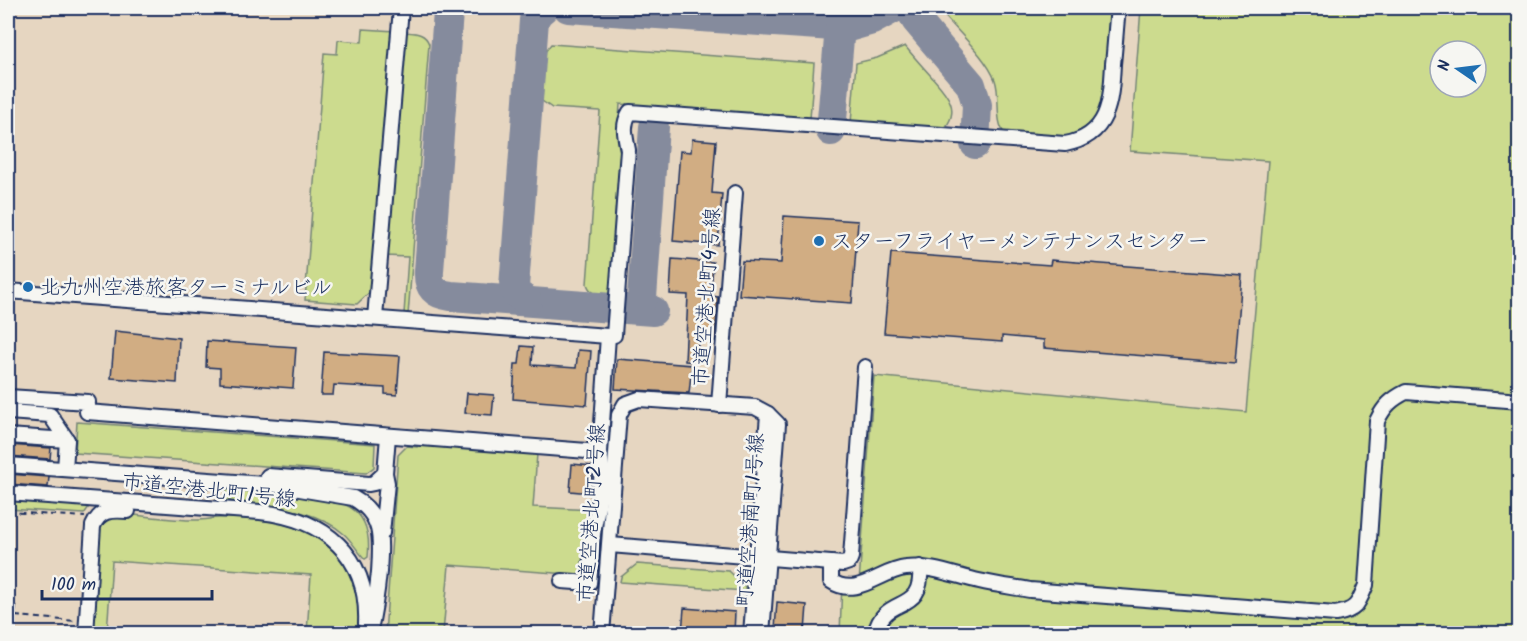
<svg xmlns="http://www.w3.org/2000/svg" width="1527" height="641" viewBox="0 0 1527 641" font-family="Kalam,'Klee One',sans-serif">
<style>
.built{fill:#e6d6c1;fill-rule:evenodd}
.green{fill:#ccdb8e;stroke:#748576;stroke-width:1.5;fill-rule:evenodd}
.lines{fill:none;stroke-linecap:round;stroke-linejoin:round}
.taxiway{stroke:#858b9d;stroke-width:30}
.building{fill:#d1ad83;stroke:#1b2f5e;stroke-width:1.5}
.minor-casing{stroke:#1b2f5e;stroke-width:18}
.path{stroke:#1b2f5e;stroke-width:2;stroke-dasharray:6 4.5;stroke-linecap:butt}
.minor{stroke:#f6f6f2;stroke-width:14}
.poi-dot{fill:#1f6fb2;stroke:#f6f6f2;stroke-width:2}
.labels{text-anchor:middle;stroke-width:5;stroke-linejoin:round;paint-order:stroke}
.poi-label{font-size:21px;fill:#1b2f5e;stroke:#f6f6f2;text-anchor:start}
.street-label{font-size:21px;fill:#1b2f5e;stroke:#f6f6f2}
</style>
<rect width="100%" height="100%" fill="#efe7dc"/>
<filter id="ink" filterUnits="userSpaceOnUse"><feTurbulence type="fractalNoise" baseFrequency=".0167" numOctaves="2"/><feDisplacementMap in="SourceGraphic" scale="12" xChannelSelector="R" yChannelSelector="G"/><feConvolveMatrix kernelMatrix="1 2 1 2 8 2 1 2 1" color-interpolation-filters="sRGB"/></filter>
<g filter="url(#ink)">
<!-- built -->
<path class="built" d="M8,8H1519V633H8ZM1440,51H1476V87H1440Z"/>
<!-- green -->
<g class="green">
<path d="M947,8H1112L1106,97L1099,118L1085,132L1066,138L1005,134C994,121 1001,97 995,80C986,57 959,33 943,14Z"/>
<path d="M1141,8H1519V633L840,634L842,582L859,583L874,376L1246,412L1268,161L1130,151ZM1440,51H1476V87H1440Z"/>
<polygon points="363,29 395,31 376,286 357,304 305,300 324,53 337,54 338,40 362,42"/>
<path d="M403,32C414,33 425,32 429,44L408,315L404,314L408,257L386,256Z"/>
<path d="M551,44L814,63L810,119L620,104L618,133L623,151L613,296C602,295 591,296 587,284L600,111L552,108L542,101L545,52Z"/>
<path d="M905,46C913,56 922,66 931,76C945,92 963,109 943,130L851,123L856,63L877,58Z"/>
<polygon points="77,422 375,444 374,467 366,473 75,453"/>
<polygon points="417,444 537,454 533,507 593,510 584,573 582,575 449,565 443,633 385,634 398,455 407,446 417,447"/>
<path d="M226,489C248,491 270,493 292,495C336,499 374,501 368,557L365,559C357,551 352,541 344,534C311,505 265,508 225,500Z"/>
<polygon points="8,500 89,507 84,514 8,509"/>
<path d="M123,514C147,516 172,520 196,520C207,520 218,517 229,518C292,519 347,534 359,606C361,615 359,625 359,633H307L311,575L112,561L107,633L92,634L100,524L108,517Z"/>
<polygon points="637,564 729,571 745,586 745,591 620,582 621,577"/>
</g>
<g class="lines">
<!-- taxiway -->
<g class="taxiway">
<path d="M450,8L448,12L429,271C428,288 434,294 451,296L653,311"/>
<polyline points="568,8 848,27 872,20 894,8"/>
<polyline points="910,8 916,20 971,85 977,105 975,144"/>
<polyline points="831,131 840,27"/>
<polyline points="527,301 517,294 514,287 534,20 538,13 544,8"/>
<polyline points="632,309 640,303 642,298 654,127"/>
</g>
</g>
<!-- building -->
<g class="building">
<polygon points="692,139 716,141 712,193 722,194 718,245 673,241 680,151 691,152"/>
<polygon points="784,216 858,221 852,303 739,295 742,261 781,263"/>
<polygon points="891,253 1050,265 1051,260 1242,275 1235,363 1044,348 1044,340 1002,336 1002,342 884,333"/>
<polygon points="672,259 713,262 711,296 718,297 715,341 698,340 697,362 685,361 688,295 670,294"/>
<polygon points="115,331 179,338 177,383 111,378"/>
<polygon points="207,341 296,347 293,388 220,383 220,368 206,367"/>
<polygon points="521,346 533,347 532,365 576,368 578,350 591,351 587,405 513,399 515,364 519,364"/>
<polygon points="324,352 400,356 397,395 385,394 385,388 334,385 333,395 321,395"/>
<polygon points="617,359 692,365 689,393 615,389"/>
<polygon points="467,393 494,395 492,415 465,413"/>
<polygon points="8,445 51,448 50,459 8,456"/>
<polygon points="572,464 592,466 590,493 570,491"/>
<polygon points="8,474 49,477 48,487 8,484"/>
<polygon points="777,602 807,605 805,632 775,629"/>
<polygon points="684,608 735,612 734,633 682,633"/>
</g>
<g class="lines">
<!-- minor casing -->
<g class="minor-casing">
<g id="minor">
<polyline points="8,291 608,336 600,452 87,412 88,402 8,397"/>
<polyline points="375,318 401,8"/>
<path d="M608,336L614,335L628,150C625,135 622,125 630,112L1065,144C1109,136 1111,102 1113,64C1115,45 1116,26 1118,8"/>
<polyline points="719,405 735,193"/>
<polyline points="8,412 50,415 67,440 8,436"/>
<path d="M8,465L276,485L353,498C384,515 381,541 379,572C377,593 374,613 369,634"/>
<polyline points="65,469 67,440"/>
<polyline points="268,476 369,484 374,483 385,473"/>
<path d="M8,493L260,512C325,519 369,555 366,624"/>
<polyline points="382,533 387,483 385,473 388,436"/>
<polyline points="610,545 843,564 849,562 851,557 865,367"/>
<path d="M831,563V581C857,599 881,570 906,568C930,565 956,576 979,581C996,585 1013,587 1030,590L1336,614C1357,610 1358,604 1366,585L1377,421C1384,406 1392,399 1406,392L1520,401"/>
<path d="M562,581L589,583C591,564 591,545 594,527C599,503 604,476 600,452"/>
<path d="M86,634L93,526C100,509 112,510 128,511"/>
<polyline points="602,634 619,415 625,404 639,399 755,407 768,414 778,424 762,634"/>
<polyline points="751,634 768,414"/>
<path d="M875,634C884,592 924,617 920,567"/>
</g>
</g>
<!-- path -->
<g class="path">
<polyline points="8,512 85,517"/>
<polyline points="8,603 16,603 15,616 75,621"/>
</g>
<!-- minor -->
<use href="#minor" class="minor"/>
</g>
</g>
<!-- markers -->
<g class="poi-dot">
<circle cx="819" cy="241" r="6"/>
<circle cx="28" cy="287" r="6"/>
</g>
<g class="labels">
<!-- poi labels -->
<g class="poi-label">
<text x="831" y="248">スターフライヤーメンテナンスセンター</text>
<text x="40" y="294">北九州空港旅客ターミナルビル</text>
</g>
<!-- street labels -->
<g class="street-label">
<text transform="translate(706 297) rotate(-86)" y="7">市道空港北町4号線</text>
<text transform="translate(209 490) rotate(6)" y="7">市道空港北町1号線</text>
<text transform="translate(591 513) rotate(-86)" y="7">市道空港北町2号線</text>
<text transform="translate(750 520) rotate(-86)" y="7">町道空港南町1号線</text>
</g>
</g>
<!-- margin -->
<rect width="1527" height="641" fill="none" stroke="#f6f6f2" stroke-width="30"/>
<rect x="15" y="15" width="1497" height="611" fill="none" stroke="#1b2f5e" stroke-width="2" filter="url(#ink)"/>
<!-- north arrow -->
<g transform="translate(1458 69) rotate(284)"><circle r="28" fill="#f6f6f2" stroke="#9ea6b7" stroke-width="1.5"/>
<path d="M0-4.5L10 22L0 15L-10 22Z" fill="#1f6fb2"/>
<text y="-9" font-size="16" font-weight="bold" text-anchor="middle" fill="#1b2f5e">N</text>
</g>
<!-- scale -->
<path d="M42 590v9h170v-9" fill="none" stroke="#1b2f5e" stroke-width="3"/>
<text x="51" y="590" font-size="18" fill="#1b2f5e" stroke="#f6f6f2" stroke-width="4.5" paint-order="stroke">100 m</text>
</svg>
